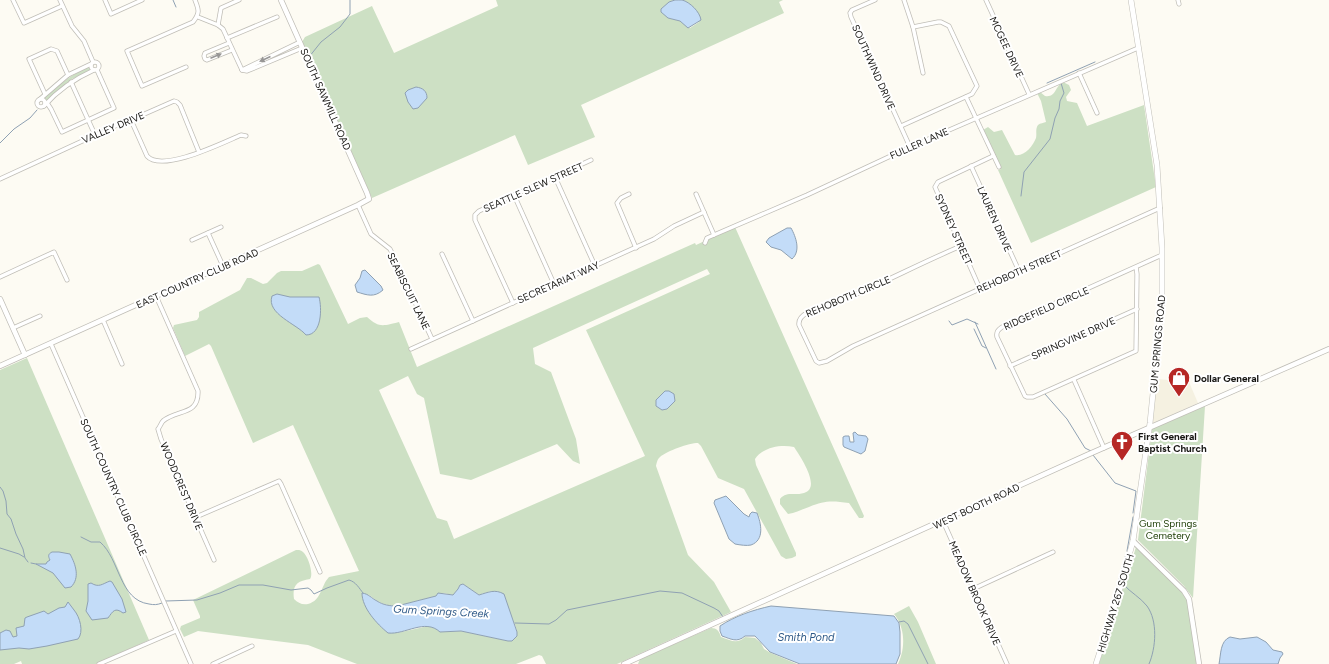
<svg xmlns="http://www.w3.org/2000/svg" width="1329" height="664" viewBox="0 0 1329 664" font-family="Figtree,sans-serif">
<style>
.built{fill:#f5f1e1}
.green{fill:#cde0c4;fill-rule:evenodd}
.water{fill:#c3dcf8;stroke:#8fa1b3}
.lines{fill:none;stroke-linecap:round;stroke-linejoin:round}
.stream{stroke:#8fa1b3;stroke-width:1}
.minor-casing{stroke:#c0beb7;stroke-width:5}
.tertiary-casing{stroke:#c0beb7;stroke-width:6}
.secondary-casing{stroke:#c0beb7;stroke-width:6}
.minor{stroke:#fff;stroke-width:3.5}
.tertiary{stroke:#fff;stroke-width:4.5}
.secondary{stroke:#fff;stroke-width:5}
.oneway{fill:#979695}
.labels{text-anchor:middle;stroke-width:4;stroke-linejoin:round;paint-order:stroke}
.street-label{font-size:10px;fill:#171613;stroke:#fff}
.poi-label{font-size:10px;font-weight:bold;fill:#171613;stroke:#fff;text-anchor:start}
.park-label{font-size:10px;fill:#193901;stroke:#fff}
.water-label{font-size:11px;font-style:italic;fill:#2e5987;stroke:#fff}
</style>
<rect width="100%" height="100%" fill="#fdfbf3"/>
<!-- built -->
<polygon class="built" points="1157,379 1189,382 1198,403 1152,424"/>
<!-- green -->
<g class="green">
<polygon points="496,0 675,0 669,2 668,18 680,21 690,28 699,22 692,7 683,0 783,0 779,2 784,13 581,105 595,137 528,165 515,135 372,198 302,42 305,37 372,6 394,53 498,6"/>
<path d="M88,67L90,68V71L72,79L47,100H45V97C60,83 70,76 88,67Z"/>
<path d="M1063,82L1069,85L1071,90L1066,97L1067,101L1077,103L1087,126L1144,105L1156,187L1031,243L998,170L1001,169L983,130L988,127L994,132L1002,130L1015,155C1024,157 1033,146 1036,138C1037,134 1035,129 1038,125C1040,123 1044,123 1046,122L1041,101L1037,93L1040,92L1045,96C1056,98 1055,86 1063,82Z"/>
<path d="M735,227L864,516L863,518H859L849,503C833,501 825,500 809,507C802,509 796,513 788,514L780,504V499C787,491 794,496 804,493C822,488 800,456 794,447C781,444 763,447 755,459L756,465L796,553V556L792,558L786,559L781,556L744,489L718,478L701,446L698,443C689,443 667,451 660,457C657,460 657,462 656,466L688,555L714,582L731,612L617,664H546L542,656L539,655L516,664H357L308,645L198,631L184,637L180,629L181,626L200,618V616L193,600L296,550C300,550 300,550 303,552C308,556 314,574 310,579C297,581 292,585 294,599C298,603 302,605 308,604C322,600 320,587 329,577L359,571L293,425L253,443L211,346L209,344L185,356L173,328L174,325L197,320L199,317V312L240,290L247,278H251L263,284L267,283L277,273L281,271H302L318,264L320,265L348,324L360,318L367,317C379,328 383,326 399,322L417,367L695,243L696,245ZM707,269L710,274L586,330L645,456L454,539L447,521L437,518L379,390L408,376L417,394L424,398L440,474L471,480L557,444L573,461L580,464L576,439L551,372L535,364L533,348ZM463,584L479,595L491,591C501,604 518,620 517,636L508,641L461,631L440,632L435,627H424L397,633L368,594C377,602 385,606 397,606L436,596L443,593L453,595L458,589L460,585Z"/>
<polygon points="27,358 149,640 96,664 22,664 21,661 14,664 0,664 0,370"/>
<polygon points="1205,406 1193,598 1184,586 1138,540 1152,429"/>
<polygon points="1136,547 1183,593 1188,601 1197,664 1099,664"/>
<path d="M909,606L918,622L936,664H898C906,648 905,627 894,614Z"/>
<path d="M711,628C717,628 719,631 721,637C730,640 737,645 745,637L755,638L761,643L764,649L771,653L797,664H638L640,659Z"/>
</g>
<!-- water -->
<g class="water">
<path d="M675,0C677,0 680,0 682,0C690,2 700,12 701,20L688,28L680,21L668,18L661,12V9L669,2Z"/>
<path d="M416,87C423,88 427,91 427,98L418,108L413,109L408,102L405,93L408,90Z"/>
<path d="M787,228H791C796,237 801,251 792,259L781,250L771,247L766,242L769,238Z"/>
<path d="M365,270L381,286L383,290C374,298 367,295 357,292L355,285L360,278L362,271Z"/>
<path d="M277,294L290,297H319C322,308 322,335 306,335C297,324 266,314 272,296Z"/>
<polygon points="665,391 669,391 674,394 675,401 667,409 662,410 656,406 656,400"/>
<polygon points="855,432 858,435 866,436 868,439 865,451 861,454 844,447 843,445 843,437 845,436 849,436 850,442 854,442 853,433"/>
<path d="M726,496L744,514L749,517L750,514L752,512L757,513C761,523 765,540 751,545C747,546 740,545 735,544L729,539L714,503L715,500Z"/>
<path d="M52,552H59L70,554C76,565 80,578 71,587L65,588L53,573L36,564H46L47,562L50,560C48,556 48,554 52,552Z"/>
<path d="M110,581L112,582L122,599L126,612L123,613C115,607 113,611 108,618L92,620L86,611L88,601V584L91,583C99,588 102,584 110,581Z"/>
<path d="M463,584L479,595C489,592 495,589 504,594L517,632V636L512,641H508L461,631L440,632C425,618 405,635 388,633C377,624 362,608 362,593C369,594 371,598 377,601C383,605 390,606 397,606L436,596L438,593L453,595L458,589L460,585Z"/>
<path d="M68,602C70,605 72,607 74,610C80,617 84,632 78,639L47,646L29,649L19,648L0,650V633L6,630L10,631L13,637L17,636L16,628L24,626L25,618L27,617L44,611L48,614L59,608L65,607Z"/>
<path d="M771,606L894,616L899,623L900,632V654L896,664H800L770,652L755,636H745C737,643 731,639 722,636L720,631V626C735,616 753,610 771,606Z"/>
<path d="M1230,637L1240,639L1257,637L1266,642L1273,650L1282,652L1283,654L1280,658L1278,664H1219C1221,654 1220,641 1230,637Z"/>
</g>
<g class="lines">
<!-- stream -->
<g class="stream">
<polyline points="173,0 176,7"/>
<polyline points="309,57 321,42 340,27 350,14 350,0"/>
<polyline points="1047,83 1095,62"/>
<polyline points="0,143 14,129 30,118 37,110"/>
<polyline points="1021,196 1024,172 1050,139 1055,118 1059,109 1060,101 1064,93 1061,83"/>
<polyline points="949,321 952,325 967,319 978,324"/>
<polyline points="975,322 996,369"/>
<polyline points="974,329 982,346 986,348"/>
<polyline points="1045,394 1067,419 1085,448 1091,451"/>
<polyline points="1093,455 1115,483 1136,491 1133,513"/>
<polyline points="0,487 3,491 6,501 7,514 11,519 16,534 23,549 25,558 28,562"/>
<path d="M81,537L91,542H100C120,559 119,600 149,604C154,605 157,605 162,603"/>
<polyline points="0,548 19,554 24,557"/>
<polyline points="1127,551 1133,517"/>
<polyline points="31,563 36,564"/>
<polyline points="1119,584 1118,582 1126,554"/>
<path d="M1124,585C1130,592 1141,598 1147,606C1158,621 1156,648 1149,664"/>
<path d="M166,601L197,600L220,593L239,585H263L291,590L308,588L311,590L314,594L327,588L349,580C356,582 359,588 363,593"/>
<polyline points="899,622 904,621 908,624 928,664"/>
<polyline points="515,623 549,624 556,620 567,610 660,591 682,593 714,608 719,611 723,617"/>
</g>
<!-- minor casing -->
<g class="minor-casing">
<g id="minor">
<polyline points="13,0 24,23 62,6"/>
<polyline points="60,0 72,26 84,41 93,62"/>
<polyline points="105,0 111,14 142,0"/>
<polyline points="875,0 852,10 850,13 851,17 910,147"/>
<polyline points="904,0 913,27 923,73"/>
<polyline points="986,0 1029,94"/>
<polyline points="1178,0 1179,4"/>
<polyline points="198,17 218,25 223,29 242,70"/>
<polyline points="218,25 221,8 239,0"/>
<polyline points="227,38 277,17"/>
<polyline points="300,42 242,70 247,71 302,48"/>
<polyline points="229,43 205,53 204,56 205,59 207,60 232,50"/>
<circle cx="95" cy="66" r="4"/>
<path d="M186,67L142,86L127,51L193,22C200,13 199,10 195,0"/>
<polyline points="1079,73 1097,113"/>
<polyline points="71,82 95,135"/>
<polyline points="45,94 29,59 51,49 57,51 68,75"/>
<polyline points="966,97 999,167"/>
<circle cx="41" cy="103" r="4"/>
<polyline points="39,100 68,75 91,64"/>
<polyline points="47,103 51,109 62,132 114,108 97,70"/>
<path d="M44,106C59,89 74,79 94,70"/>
<path d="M131,120L147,156C162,173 222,143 241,135L246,136"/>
<polyline points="901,126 972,94 977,86 949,26 941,22 938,22 913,27"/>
<polyline points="971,166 1019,271"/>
<polyline points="555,177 595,266"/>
<polyline points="0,179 115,126 124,123 174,101 177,102 180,105 199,152"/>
<polyline points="629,194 621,198 617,203 636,248"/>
<polyline points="696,194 714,235"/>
<polyline points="514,195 554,284"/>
<polyline points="358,205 371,234 390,249 395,259 432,339"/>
<polyline points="208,233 223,266"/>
<polyline points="192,240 221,227"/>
<polyline points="705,243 707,238 807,195 910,147 1138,48"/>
<path d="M961,246C918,264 878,286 835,303C825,307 797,311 799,325L816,361L819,363L827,361L853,346L1160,208"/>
<polyline points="442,254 473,321"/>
<path d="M1136,267L1137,274L1136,351L1033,397H1027L1025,396L997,337C996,332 998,330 1002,327L1162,255"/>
<polyline points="0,277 54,252 67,280"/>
<polyline points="980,289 935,187 938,182 993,156"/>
<path d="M156,296L198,391C199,416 177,409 163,421C161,423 160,427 158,429L161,439L214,560"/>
<polyline points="513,303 475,220 475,215 479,211 591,160"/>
<polyline points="103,320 122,364"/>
<polyline points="13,328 40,316"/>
<polyline points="51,344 191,664"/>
<polyline points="411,349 654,239 674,226 704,212"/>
<polyline points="1010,366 1137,309"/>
<polyline points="1074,380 1104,448"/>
<polyline points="196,517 279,481 281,484 320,572"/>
<polyline points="943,521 1007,664"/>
<polyline points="973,589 1053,552"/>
<polyline points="99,664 176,631"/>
<polyline points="213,664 252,646"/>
</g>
</g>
<!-- tertiary casing -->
<g class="tertiary-casing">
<g id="tertiary">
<polyline points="0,299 25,355"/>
<polyline points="0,366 358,205 369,199 367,193 281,0"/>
<polyline points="1133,541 1184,591 1189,599 1199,664"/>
<polyline points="624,664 1087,455 1329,349"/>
</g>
</g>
<!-- secondary casing -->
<g class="secondary-casing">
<polyline id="secondary" points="1096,664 1117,599 1133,541 1150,423 1162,304 1162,248 1157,165 1131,0"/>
</g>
<!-- minor -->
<use href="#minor" class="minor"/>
<!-- tertiary -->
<use href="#tertiary" class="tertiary"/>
<!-- secondary -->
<use href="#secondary" class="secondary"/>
</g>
<!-- one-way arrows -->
<defs><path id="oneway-solid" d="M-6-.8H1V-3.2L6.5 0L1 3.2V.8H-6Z"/></defs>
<g class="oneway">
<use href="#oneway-solid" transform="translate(216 56) rotate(-23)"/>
<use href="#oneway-solid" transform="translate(265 59) rotate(156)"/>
</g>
<!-- icons -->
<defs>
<g id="shop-pin" transform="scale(1.15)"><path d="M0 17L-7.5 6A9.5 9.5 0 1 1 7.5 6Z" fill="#b62725" stroke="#fff"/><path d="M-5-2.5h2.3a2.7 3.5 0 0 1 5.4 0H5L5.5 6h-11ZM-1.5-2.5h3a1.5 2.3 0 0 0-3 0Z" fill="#fff"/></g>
<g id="church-pin" transform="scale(1.15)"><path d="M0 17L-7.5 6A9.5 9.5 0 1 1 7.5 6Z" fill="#b62725" stroke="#fff"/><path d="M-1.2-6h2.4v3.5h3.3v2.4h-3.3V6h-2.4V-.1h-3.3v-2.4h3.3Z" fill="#fff"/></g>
</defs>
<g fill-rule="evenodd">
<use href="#shop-pin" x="1179" y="378"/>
<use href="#church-pin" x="1122" y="442"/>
</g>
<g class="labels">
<!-- street labels -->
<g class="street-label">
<text transform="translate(1007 47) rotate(65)" y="4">MCGEE DRIVE</text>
<text transform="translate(874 67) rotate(66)" y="4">SOUTHWIND DRIVE</text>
<text transform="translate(326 99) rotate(66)" y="4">SOUTH SAWMILL ROAD</text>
<text transform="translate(113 127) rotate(-23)" y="4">VALLEY DRIVE</text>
<text transform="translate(919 143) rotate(-24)" y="4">FULLER LANE</text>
<text transform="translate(533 187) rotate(-24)" y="4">SEATTLE SLEW STREET</text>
<text transform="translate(995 219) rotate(66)" y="4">LAUREN DRIVE</text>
<text transform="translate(954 229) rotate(66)" y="4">SYDNEY STREET</text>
<text transform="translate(1019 271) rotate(-24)" y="4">REHOBOTH STREET</text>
<text transform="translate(197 278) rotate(-24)" y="4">EAST COUNTRY CLUB ROAD</text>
<text transform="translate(558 282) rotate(-24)" y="4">SECRETARIAT WAY</text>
<text transform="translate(409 291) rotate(64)" y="4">SEABISCUIT LANE</text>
<text transform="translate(848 296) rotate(-23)" y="4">REHOBOTH CIRCLE</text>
<text transform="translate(1046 308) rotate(-24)" y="4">RIDGEFIELD CIRCLE</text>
<text transform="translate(1073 338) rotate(-24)" y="4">SPRINGVINE DRIVE</text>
<text transform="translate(1157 344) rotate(-85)" y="4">GUM SPRINGS ROAD</text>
<text transform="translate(182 486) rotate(67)" y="4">WOODCREST DRIVE</text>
<text transform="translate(114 487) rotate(66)" y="4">SOUTH COUNTRY CLUB CIRCLE</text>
<text transform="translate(976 506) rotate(-25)" y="4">WEST BOOTH ROAD</text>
<text transform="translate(975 593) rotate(66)" y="4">MEADOW BROOK DRIVE</text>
<text transform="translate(1115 603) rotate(-73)" y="4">HIGHWAY 267 SOUTH</text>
</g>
<!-- poi labels -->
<g class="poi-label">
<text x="1194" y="382">Dollar General</text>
<text x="1138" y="440">First General<tspan x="1138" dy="12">Baptist Church</tspan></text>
</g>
<!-- park labels -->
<g class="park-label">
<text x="1168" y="527">Gum Springs<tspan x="1168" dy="12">Cemetery</tspan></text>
</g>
<!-- water labels -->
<g class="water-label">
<text transform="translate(441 611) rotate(3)" y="4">Gum Springs Creek</text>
<text x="806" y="641">Smith Pond</text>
</g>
</g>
</svg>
